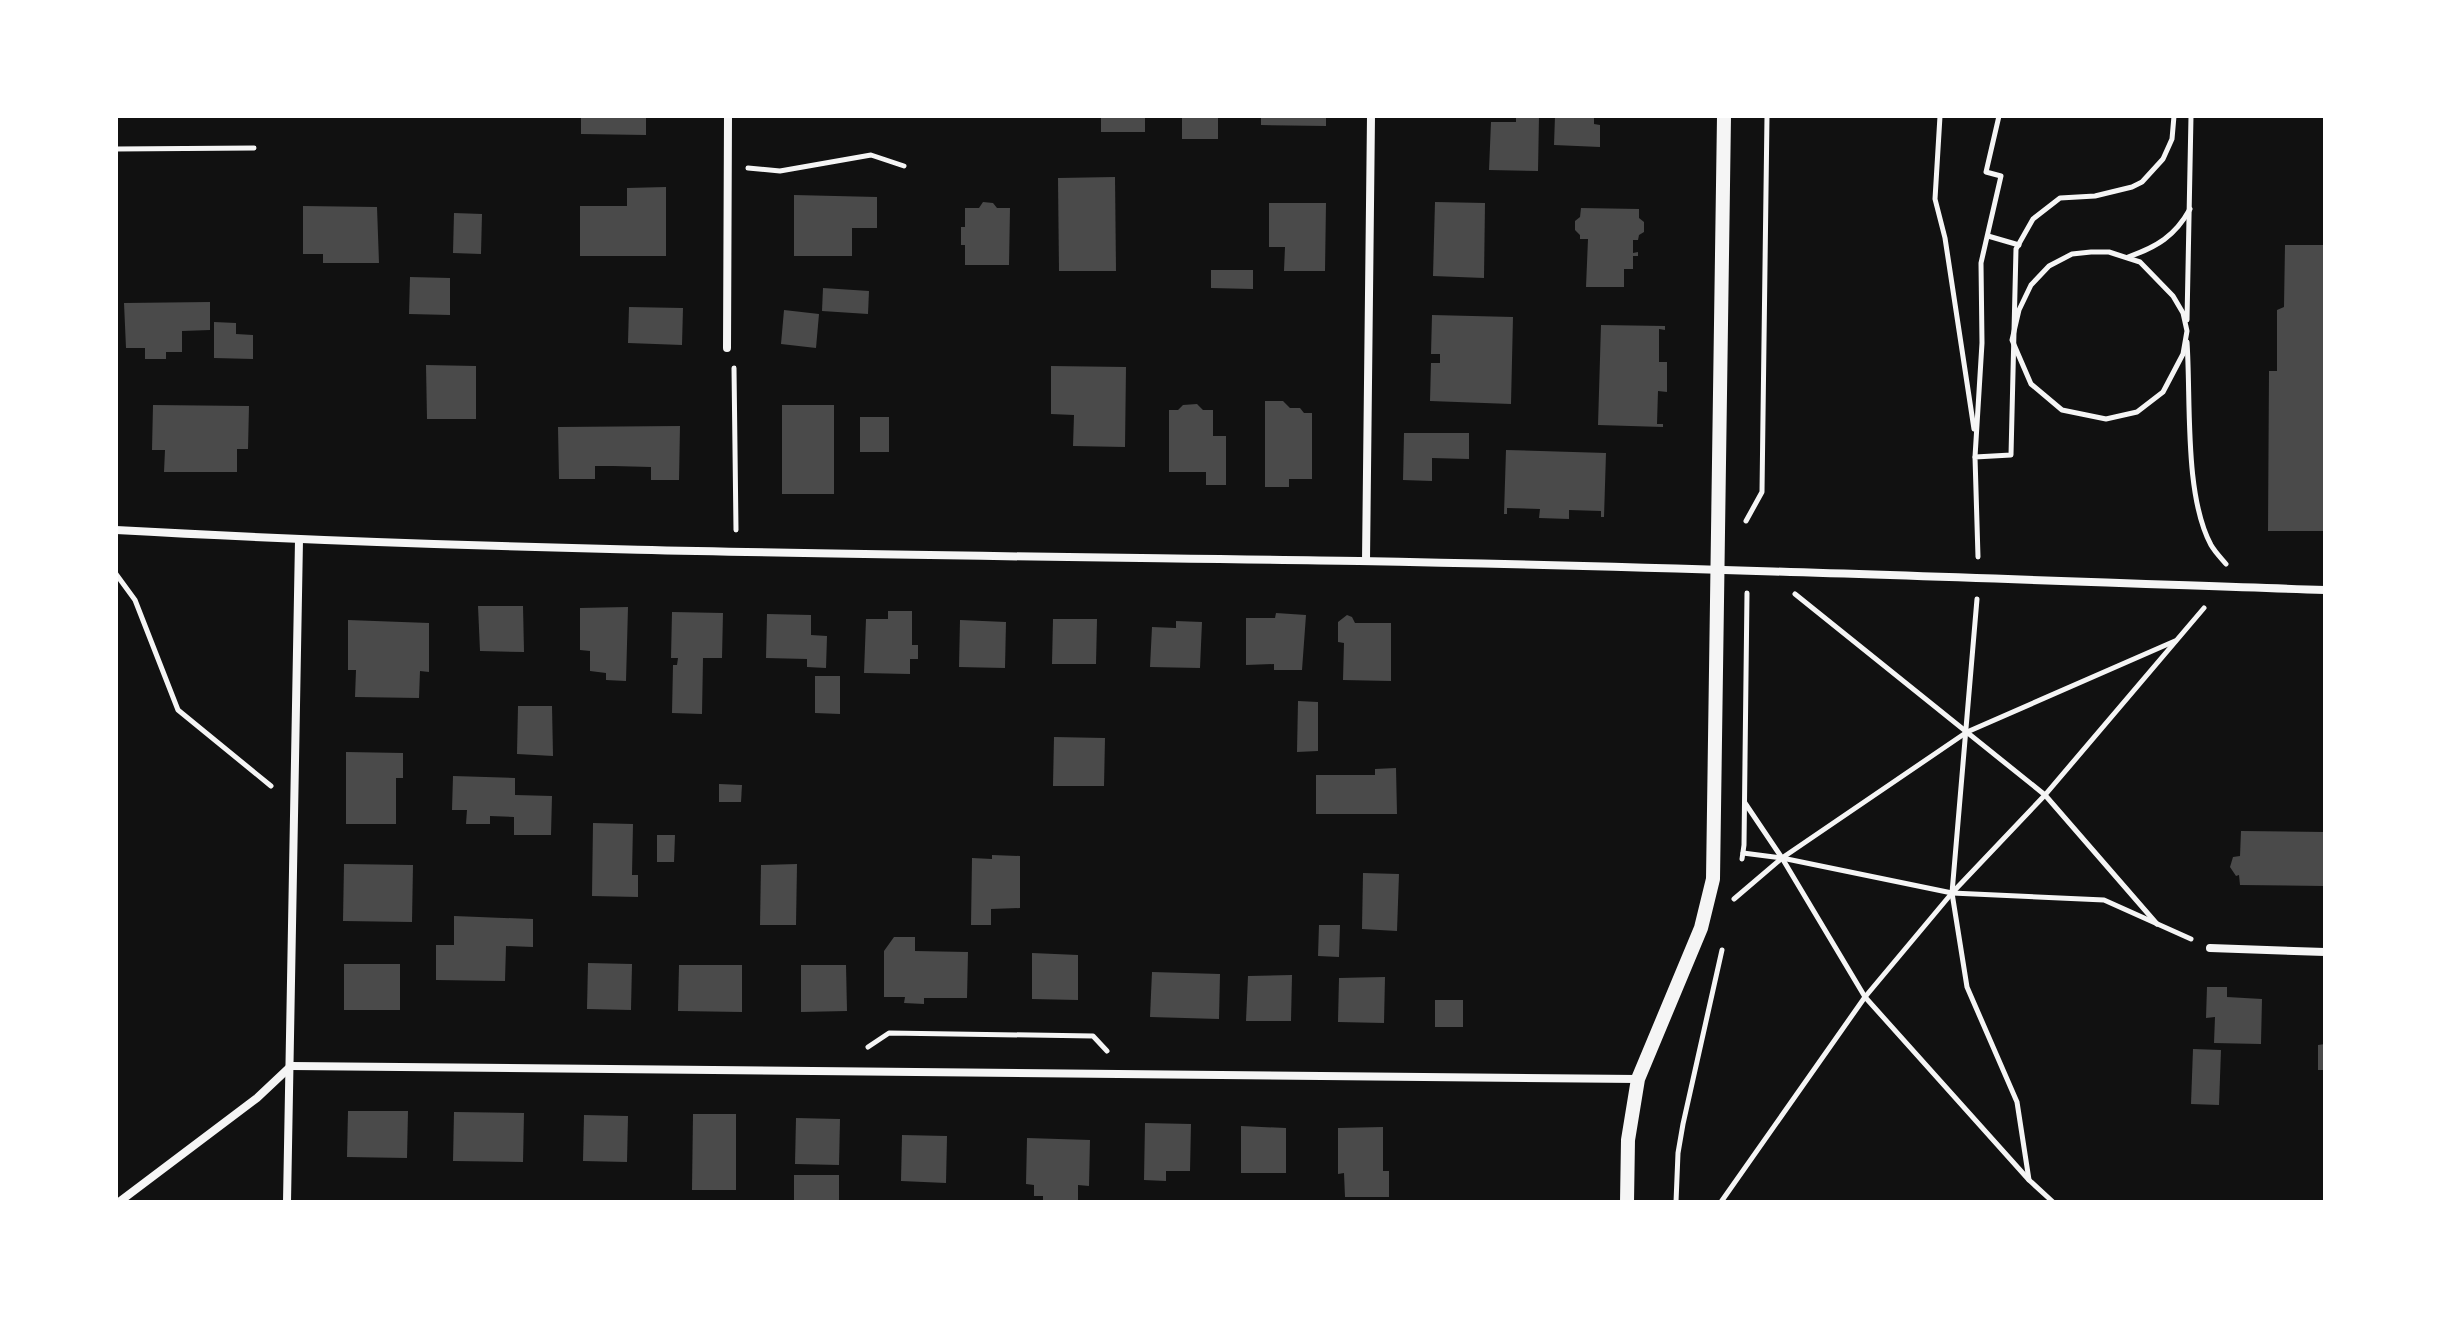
<svg xmlns="http://www.w3.org/2000/svg" width="2441" height="1318" viewBox="0 0 2441 1318" font-family="'Titillium Web',sans-serif">
<style>
.building{fill:#4a4a4a}
.lines{fill:none;stroke-linecap:round;stroke-linejoin:round}
.path{stroke:#f5f5f5;stroke-width:5}
.minor{stroke:#f5f5f5;stroke-width:8}
.tertiary{stroke:#f5f5f5;stroke-width:14}
</style>
<rect width="100%" height="100%" fill="#111"/>
<!-- building -->
<g class="building">
<polygon points="581,116 646,116 646,135 581,134"/>
<rect x="1101" y="116" width="44" height="16"/>
<rect x="1182" y="116" width="36" height="23"/>
<polygon points="1261,116 1326,116 1326,126 1261,125"/>
<polygon points="1516,116 1539,116 1538,171 1489,170 1491,122 1516,122"/>
<polygon points="1555,116 1594,116 1594,124 1600,125 1600,147 1554,145"/>
<polygon points="1115,177 1116,271 1059,271 1058,178"/>
<polygon points="666,187 666,256 580,256 580,206 627,206 627,188"/>
<polygon points="794,195 877,197 877,228 852,228 852,256 794,256"/>
<polygon points="983,202 993,203 997,208 1010,208 1009,265 965,265 965,245 961,245 961,227 965,227 965,208 979,208"/>
<polygon points="1435,202 1485,203 1484,278 1433,276"/>
<polygon points="1269,203 1326,203 1325,271 1284,271 1285,247 1269,247"/>
<polygon points="303,206 377,207 379,263 323,263 323,254 303,254"/>
<polygon points="1581,208 1639,209 1639,218 1644,222 1644,232 1639,235 1638,240 1633,240 1633,253 1638,252 1638,256 1633,256 1633,269 1624,269 1624,287 1586,287 1588,239 1580,239 1580,235 1575,230 1575,221 1580,217"/>
<polygon points="454,213 482,214 481,254 453,253"/>
<polygon points="2285,245 2325,245 2325,531 2268,531 2269,371 2277,371 2277,310 2284,307"/>
<polygon points="1211,270 1253,270 1253,289 1211,288"/>
<polygon points="410,277 450,278 450,315 409,314"/>
<polygon points="823,288 869,291 868,314 822,311"/>
<polygon points="210,302 210,330 182,331 182,352 166,352 166,359 145,359 145,348 126,348 124,303"/>
<polygon points="629,307 683,308 682,345 628,343"/>
<polygon points="784,310 819,314 816,348 781,344"/>
<polygon points="1432,315 1513,317 1511,404 1430,401 1431,363 1440,363 1440,354 1431,354"/>
<polygon points="214,322 236,323 236,334 253,335 253,359 214,358"/>
<polygon points="1601,325 1665,326 1665,330 1659,329 1659,362 1667,362 1667,392 1658,391 1657,424 1663,424 1663,427 1598,425"/>
<polygon points="426,365 476,366 476,419 427,419"/>
<polygon points="1051,366 1126,367 1125,447 1073,446 1074,415 1051,414"/>
<polygon points="1265,401 1283,401 1290,408 1300,408 1304,413 1312,413 1312,479 1289,479 1289,487 1265,487"/>
<polygon points="1197,404 1203,410 1213,410 1213,436 1226,436 1226,485 1206,485 1206,472 1169,472 1169,410 1178,410 1183,405"/>
<polygon points="153,405 249,406 248,449 237,449 237,472 164,472 165,450 152,450"/>
<rect x="782" y="405" width="52" height="89"/>
<rect x="860" y="417" width="29" height="35"/>
<polygon points="680,426 679,480 651,480 651,467 613,466 595,466 595,479 559,479 558,427"/>
<polygon points="1404,433 1469,433 1469,459 1432,458 1432,481 1403,480"/>
<polygon points="1506,450 1606,453 1604,517 1601,517 1601,511 1569,510 1569,519 1539,518 1540,509 1507,508 1507,514 1504,514"/>
<polygon points="478,606 523,606 524,652 480,651"/>
<polygon points="628,607 626,681 606,680 606,673 590,671 590,651 580,650 580,608"/>
<polygon points="888,611 912,611 912,645 918,645 918,659 910,659 910,674 864,673 866,619 888,619"/>
<polygon points="672,612 723,613 722,658 703,658 702,714 672,713 673,665 677,665 678,658 671,658"/>
<polygon points="1276,613 1306,615 1302,670 1274,670 1274,664 1246,665 1246,618 1275,618"/>
<polygon points="767,614 811,615 811,635 827,636 826,668 807,667 807,659 766,658"/>
<polygon points="1347,615 1352,617 1355,623 1391,623 1391,681 1343,680 1344,643 1338,642 1338,622"/>
<polygon points="1053,619 1097,619 1096,664 1052,664"/>
<polygon points="348,620 429,623 429,672 420,671 419,698 355,697 356,670 348,670"/>
<polygon points="960,620 1006,622 1005,668 959,667"/>
<polygon points="1176,621 1202,622 1200,668 1150,667 1152,627 1176,628"/>
<polygon points="815,676 840,676 840,714 815,713"/>
<polygon points="1298,701 1318,702 1318,751 1297,752"/>
<polygon points="518,706 552,706 553,756 517,754"/>
<polygon points="1054,737 1105,738 1104,786 1053,786"/>
<polygon points="346,752 403,753 403,778 396,778 396,824 346,824"/>
<polygon points="1396,768 1397,814 1316,814 1316,775 1375,775 1375,769"/>
<polygon points="453,776 515,778 515,795 552,796 551,835 514,835 514,817 490,816 490,824 466,824 467,810 452,810"/>
<polygon points="719,784 742,785 741,802 719,802"/>
<polygon points="593,823 633,824 632,875 638,875 638,897 592,896"/>
<polygon points="2241,831 2325,832 2325,886 2240,885 2239,875 2236,876 2230,867 2233,857 2240,856"/>
<polygon points="657,835 675,835 674,862 657,862"/>
<polygon points="992,855 1020,856 1020,908 991,909 991,925 971,925 972,858 992,859"/>
<polygon points="344,864 413,865 412,922 343,921"/>
<polygon points="797,864 796,925 760,925 761,865"/>
<polygon points="1363,873 1399,874 1397,931 1362,929"/>
<polygon points="454,916 533,919 533,947 506,946 505,981 436,980 436,945 454,945"/>
<polygon points="1319,925 1340,925 1339,957 1318,956"/>
<polygon points="894,937 915,937 915,951 968,952 967,998 924,998 924,1004 904,1003 905,997 884,997 884,951"/>
<polygon points="1032,953 1078,955 1078,1000 1032,999"/>
<polygon points="588,963 632,964 631,1010 587,1009"/>
<rect x="344" y="964" width="56" height="46"/>
<polygon points="679,965 742,965 742,1012 678,1011"/>
<polygon points="801,965 846,965 847,1011 801,1012"/>
<polygon points="1152,972 1220,974 1219,1019 1150,1017"/>
<polygon points="1292,975 1291,1021 1246,1021 1248,976"/>
<polygon points="1385,977 1384,1023 1338,1022 1339,978"/>
<polygon points="2207,987 2227,987 2227,997 2262,999 2261,1044 2214,1043 2215,1017 2206,1018"/>
<rect x="1435" y="1000" width="28" height="27"/>
<polygon points="2325,1044 2325,1070 2318,1070 2318,1045"/>
<polygon points="2193,1049 2221,1050 2219,1105 2191,1104"/>
<polygon points="348,1111 408,1111 407,1158 347,1157"/>
<polygon points="454,1112 524,1113 523,1162 453,1161"/>
<polygon points="693,1114 736,1114 736,1190 692,1190"/>
<polygon points="584,1115 628,1116 627,1162 583,1161"/>
<polygon points="796,1118 840,1119 839,1165 795,1164"/>
<polygon points="1145,1123 1191,1124 1190,1171 1166,1171 1166,1181 1144,1180"/>
<polygon points="1241,1126 1286,1128 1286,1173 1241,1173"/>
<polygon points="1383,1127 1383,1171 1389,1171 1389,1197 1345,1197 1344,1173 1338,1174 1338,1128"/>
<polygon points="902,1135 947,1136 946,1183 901,1181"/>
<polygon points="1027,1138 1090,1140 1089,1186 1078,1185 1078,1202 1043,1202 1043,1196 1034,1196 1034,1185 1026,1184"/>
<rect x="794" y="1175" width="45" height="27"/>
</g>
<g class="lines">
<!-- path -->
<g class="path">
<polyline points="1940,116 1935,199 1945,238 1974,429"/>
<polyline points="116,149 254,148"/>
<polyline points="748,168 780,171 871,155 904,166"/>
<polyline points="1988,236 2019,245"/>
<polygon points="2091,252 2109,252 2140,262 2173,296 2183,313 2187,331 2183,354 2163,392 2137,412 2106,419 2062,410 2031,384 2012,340 2019,310 2031,285 2049,266 2072,254"/>
<path d="M2128,257C2157,247 2175,236 2190,209"/>
<polyline points="2187,320 2191,116"/>
<path d="M2187,342C2191,400 2184,495 2211,545C2215,552 2221,558 2226,564"/>
<polyline points="734,368 736,530"/>
<polyline points="1975,457 1982,343 1981,263 2001,176 1986,172 1999,116"/>
<polyline points="1746,521 1762,492 1767,116"/>
<polyline points="1978,557 1975,457 2011,455 2016,249 2033,219 2060,198 2095,196 2132,187 2142,182 2163,159 2172,139 2174,116"/>
<polyline points="116,574 135,600 178,710 271,786"/>
<polyline points="1795,594 2045,795 2157,924"/>
<polyline points="1977,599 1952,893 1967,987 2017,1102 2029,1180"/>
<polyline points="1745,803 1782,858 1865,997 2029,1180 2053,1202"/>
<polyline points="1743,853 1782,858 1952,893 2104,900 2191,939"/>
<polyline points="1742,859 1744,845 1747,593"/>
<polyline points="1734,899 1782,858 1967,732 2175,641"/>
<polyline points="868,1047 889,1033 1093,1036 1107,1051"/>
<polyline points="1676,1202 1678,1153 1683,1124 1722,950"/>
<polyline points="1721,1202 1865,997 1952,893 2045,795 2204,608"/>
</g>
<!-- minor -->
<g class="minor">
<polyline points="727,348 728,116"/>
<path d="M116,530C530,553 945,555 1359,561C1681,567 2003,579 2325,590"/>
<polyline points="1366,561 1371,116"/>
<polyline points="2210,948 2325,952"/>
<polyline points="291,1066 1638,1079"/>
<polyline points="119,1202 257,1098 291,1066"/>
<polyline points="287,1202 299,540"/>
</g>
<!-- tertiary -->
<polyline class="tertiary" points="1627,1202 1628,1140 1638,1079 1701,928 1713,879 1724,116"/>
</g>
<!-- border -->
<rect width="2441" height="1318" fill="none" stroke="#ffffff" stroke-width="236"/>
</svg>
